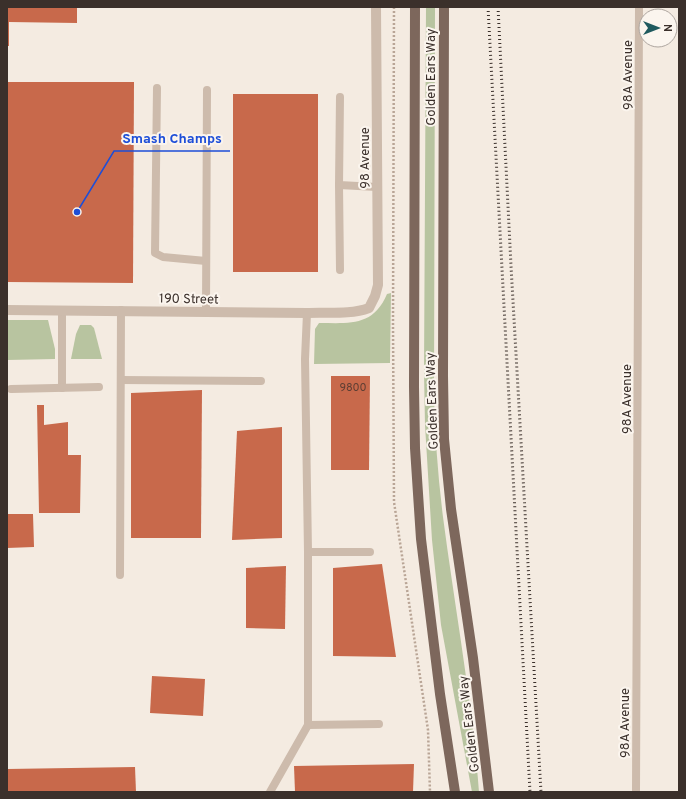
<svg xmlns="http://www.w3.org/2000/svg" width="686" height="799" viewBox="0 0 686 799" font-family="Overpass,sans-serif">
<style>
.green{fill:#b8c4a0}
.building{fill:#c8694b}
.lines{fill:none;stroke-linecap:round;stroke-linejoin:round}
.path{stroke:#b9a596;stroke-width:2.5;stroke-dasharray:2 2;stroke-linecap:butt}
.service{stroke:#cdbbac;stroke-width:8}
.minor{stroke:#cdbbac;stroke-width:10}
.primary{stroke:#7d675c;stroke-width:10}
.rail{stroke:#3b302b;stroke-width:3;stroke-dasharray:1 3;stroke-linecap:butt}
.labels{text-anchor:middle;stroke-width:4;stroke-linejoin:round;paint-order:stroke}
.number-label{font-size:11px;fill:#5e3e33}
.street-label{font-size:13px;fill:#3b302b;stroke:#fbf5ee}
.leader{fill:none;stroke:#1d4ed8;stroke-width:1.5}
.callout-dot{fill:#1d4ed8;stroke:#fbf5ee;stroke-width:1.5}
.callout-label{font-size:14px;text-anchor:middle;font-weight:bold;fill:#1d4ed8;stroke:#fbf5ee;stroke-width:4;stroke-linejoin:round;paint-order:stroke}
</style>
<rect width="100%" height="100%" fill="#f4ebe1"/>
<!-- green -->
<g class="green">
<path d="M426,7H435L434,396C435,437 438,477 443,517C455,609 472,700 479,792H472L441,625L432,540L425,425L424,371Z"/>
<path d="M391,293L390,363L314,364L315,329L319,323C349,323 373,327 387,294Z"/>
<polygon points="7,320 48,320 55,349 55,359 7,360"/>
<polygon points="80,325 91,325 94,328 102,359 71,359 76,334"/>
</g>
<!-- building -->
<g class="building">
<polygon points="7,7 77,7 77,23 9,22 9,46 7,46"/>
<polygon points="7,82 134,82 133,283 7,282"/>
<rect x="233" y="94" width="85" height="178"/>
<polygon points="331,376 370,376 369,470 331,470"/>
<polygon points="202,390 201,538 131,538 131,393"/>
<polygon points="37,405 44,405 44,425 68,422 68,455 81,455 80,513 39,513"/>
<polygon points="282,427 282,538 232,540 237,431"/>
<polygon points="7,514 33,514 34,547 7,548"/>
<polygon points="382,564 396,657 333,656 333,568"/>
<polygon points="286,566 285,629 246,628 246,568"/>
<polygon points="152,676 205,679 203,716 150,713"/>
<polygon points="414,764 413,792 295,792 294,766"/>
<polygon points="135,767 136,792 7,792 7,769"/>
</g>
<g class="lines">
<!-- path -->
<polyline class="path" points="394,7 393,323 394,502 428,730 430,792"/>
<!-- service -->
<g class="service">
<polyline points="157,88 155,253 163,257 206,261"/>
<polyline points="340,97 339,185 377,187"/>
<polyline points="339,185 340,270"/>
<polyline points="206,311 207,90"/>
<polyline points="121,380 261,381"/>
<polyline points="62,388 62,310"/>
<polyline points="11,389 99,387"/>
<polyline points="308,552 370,552"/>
<polyline points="120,575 121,310"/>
<polyline points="308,725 379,724"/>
<polyline points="270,792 308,725 308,552 305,359 307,313"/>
<polyline points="636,792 639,7"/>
</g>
<!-- minor -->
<path class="minor" d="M7,310L307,313C327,312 350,315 369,308L375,296L378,285L376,7"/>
<!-- primary -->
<g class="primary">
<polyline points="415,7 414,387 415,448 421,539 440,694 455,792"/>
<polyline points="444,7 443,376 444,439 451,509 473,658 489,792"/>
</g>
<!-- rail -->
<g class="rail">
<polyline points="488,7 530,792"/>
<polyline points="498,7 511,266 541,792"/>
</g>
</g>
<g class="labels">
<!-- number labels -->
<g class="number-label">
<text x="353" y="391">9800</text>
</g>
<!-- street labels -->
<g class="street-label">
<text transform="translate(627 75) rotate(-90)" y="5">98A Avenue</text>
<text transform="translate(430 77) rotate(-90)" y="5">Golden Ears Way</text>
<text transform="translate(364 158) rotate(-90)" y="5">98 Avenue</text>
<text transform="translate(189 298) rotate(1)" y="5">190 Street</text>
<text transform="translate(626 399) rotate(-90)" y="5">98A Avenue</text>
<text transform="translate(431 401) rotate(-92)" y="5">Golden Ears Way</text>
<text transform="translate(624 723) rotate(-90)" y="5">98A Avenue</text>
<text transform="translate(468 724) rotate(-97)" y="5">Golden Ears Way</text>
</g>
</g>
<!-- callouts -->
<path class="leader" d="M77 212L114 151H230"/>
<circle class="callout-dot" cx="77" cy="212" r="4"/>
<g class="callout-label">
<text x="172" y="143">Smash Champs</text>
</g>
<!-- border -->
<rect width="686" height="799" fill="none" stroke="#3b302b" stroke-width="16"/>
<!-- north arrow -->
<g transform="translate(658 28) rotate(90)"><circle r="19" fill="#fbf5ee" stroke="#aea6a0"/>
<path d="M0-3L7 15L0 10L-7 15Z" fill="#1f5a5e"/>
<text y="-6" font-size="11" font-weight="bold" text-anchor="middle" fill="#3b302b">N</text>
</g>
</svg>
